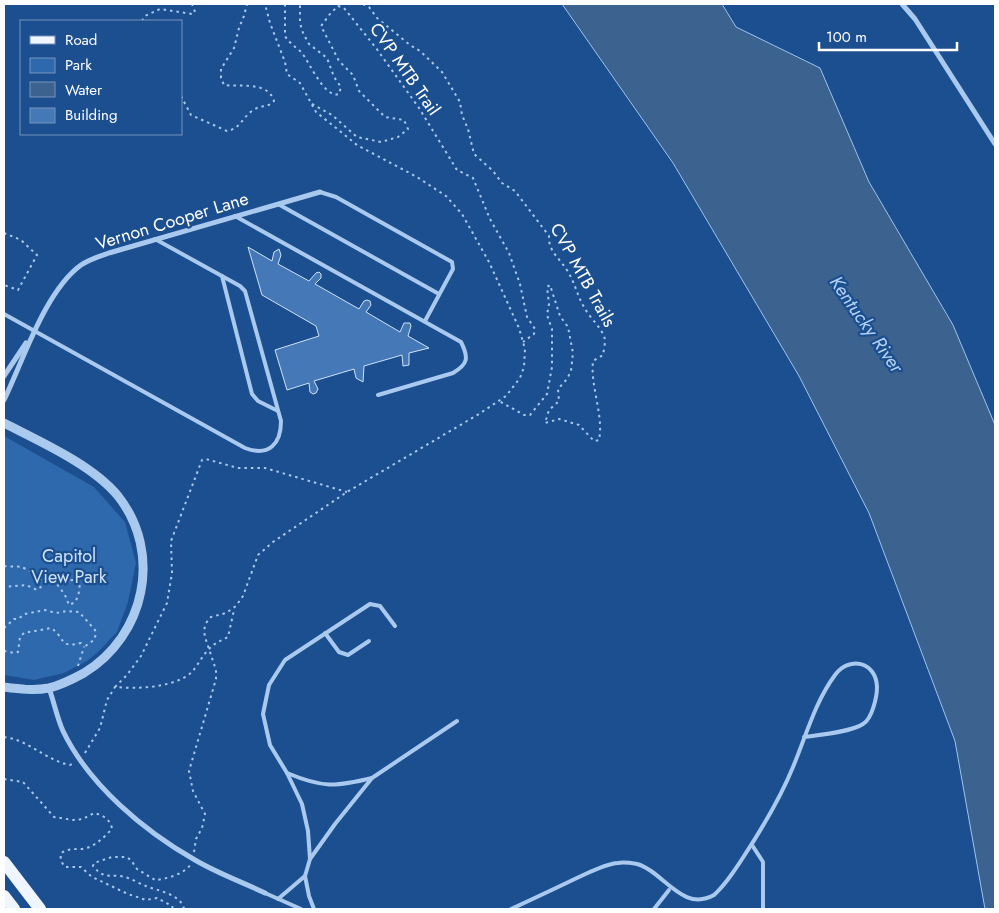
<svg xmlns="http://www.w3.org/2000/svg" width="999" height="913" viewBox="0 0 999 913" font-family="Jost,sans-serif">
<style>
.green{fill:#2e69ad}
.water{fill:#3c6290;stroke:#9cc4f0}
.building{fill:#4478b7;stroke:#cfe3fa}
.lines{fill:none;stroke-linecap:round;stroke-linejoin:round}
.path{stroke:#a9c9ee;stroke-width:2;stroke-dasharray:2.5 4;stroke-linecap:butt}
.service{stroke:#a9c9ee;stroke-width:4}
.minor{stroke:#a9c9ee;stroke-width:5}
.tertiary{stroke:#a9c9ee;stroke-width:9}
.primary{stroke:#f0f6ff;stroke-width:12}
.labels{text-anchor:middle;stroke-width:4.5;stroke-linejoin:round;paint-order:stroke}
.street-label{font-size:18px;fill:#fff;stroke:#1b4f8f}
.park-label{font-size:18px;fill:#cfe3fa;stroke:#1b4f8f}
.water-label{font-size:19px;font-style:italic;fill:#b5d3f5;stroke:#1b4f8f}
</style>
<rect width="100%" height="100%" fill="#1b4f8f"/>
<!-- green -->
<polygon class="green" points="4,436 94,487 125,522 136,563 128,602 117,632 98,652 87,661 64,673 34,680 4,675"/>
<!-- water -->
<polygon class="water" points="562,4 722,4 736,27 820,68 869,182 953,325 995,425 995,909 985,909 955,741 869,513 799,376 673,163"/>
<!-- building -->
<polygon class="building" points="248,247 272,261 274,252 279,249 281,255 278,264 309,281 316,273 319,272 321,274 321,278 315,284 359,309 364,301 367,300 370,301 371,305 366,312 400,332 404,323 410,323 411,326 408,336 429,348 409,353 409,365 403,366 402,355 364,366 363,382 356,378 354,369 314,381 318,389 316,393 313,394 310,392 309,383 287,390 275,350 319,336 316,326 262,295"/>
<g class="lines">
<!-- path -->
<g class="path">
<path d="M285,4V36C289,43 296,47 302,53C309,62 325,99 339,94L341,87L334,77L327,58L309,44L303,33L300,23V4"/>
<path d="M363,4L369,7L377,18L410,45L420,51L442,72L460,102L462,115L468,129L474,154L493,171L502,183L515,191L549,236C548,252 561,259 568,272C575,283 577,295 584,307C589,317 599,325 604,336C606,341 604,349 603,355L593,361C590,386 604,415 599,440L594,441L579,425L559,419L545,423L549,410L559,401L558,389L567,379L571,371L573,353L568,327L560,316L550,285L547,287L549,304L547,315L552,329V367L547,394L530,415H524L499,401"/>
<polyline points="142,21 145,16 160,9 192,14 195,12 192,4"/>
<path d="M181,96L191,115L227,131C240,129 242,118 252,111C258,106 264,107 271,104L274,101C268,81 240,87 224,85L221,78V69L234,48L239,28L244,16L247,4"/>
<polyline points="312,104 332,115 357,137 381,142 398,137 408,129 404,120 385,117 359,91 353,75 339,61 321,26 330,14 338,6 344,8 376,48 419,108 457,170 473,178 490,219 509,253 520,284 527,317 535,329 534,334 523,342"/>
<polyline points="4,233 21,240 37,255 18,290 4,285"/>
<path d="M4,566C10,567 16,566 21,567C28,569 39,576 43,582L74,580L80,582C79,592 79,602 69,605L65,595L57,584C47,582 44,584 37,590L26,585L4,587"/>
<polyline points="4,628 14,619 18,619 25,614 45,610 56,613 67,611 79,612 95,630 96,634 94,640 84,647"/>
<path d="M4,651L14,653L18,652L20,637L24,633L51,628C65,637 59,649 81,643L84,647"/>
<polyline points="78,666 84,647"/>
<polyline points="115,687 127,675 141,656 167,603 172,573 171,541 202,460 206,459 238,468 265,468 347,492"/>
<path d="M4,737C29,740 45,760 70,765L74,763"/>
<path d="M85,753L100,728L107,700L115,687C137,689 167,688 187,676C197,669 200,658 209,649C214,643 221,641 228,637L234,610"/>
<path d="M4,779L23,782L54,817L73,820L83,819L94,813C103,815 111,820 112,829C103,838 94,848 81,849C73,849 68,849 61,853C60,858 61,862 65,867H81L92,877L128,894L146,900L157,898L172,906L173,909"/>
<polyline points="194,852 196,839 202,828 205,814 193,791 189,771 216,679 216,670 205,637 204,630 206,623 211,617 226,613 236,606 243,596 258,555 273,542 347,492 479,414 506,396 520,378 524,367 525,349 519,328 489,262 462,214 446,196 417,177 357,145 341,132 316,112 300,83 287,74 285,62 270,23 265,4"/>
<path d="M184,909C181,894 158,891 146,886C140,884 134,880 128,878C112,872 106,882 93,866L94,863L112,857H126L131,860L137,869L155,880C167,879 184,874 191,864"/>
</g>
<!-- service -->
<g class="service">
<polyline points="320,192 336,197 452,262 453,269 425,321"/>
<polyline points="278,204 439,294"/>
<path d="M235,216L461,342C469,358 468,364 453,373L378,395"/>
<polyline points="222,276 252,394 258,401 278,411"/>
<path d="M4,314L245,448C269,457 281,444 281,421L245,291L240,286L155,239"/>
<polyline points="325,633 339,652 348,655 369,641"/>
<path d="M287,773C323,788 335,787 372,778"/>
<polyline points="752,845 763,862 763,909"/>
<polyline points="310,859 308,831 302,804 287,773 270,745 263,714 269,685 285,660 370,604 380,606 395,626"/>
<polyline points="305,876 310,859 335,824 372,778 457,721"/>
<polyline points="265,893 301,909"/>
<polyline points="278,899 305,876 309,896 314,909"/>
<path d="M511,909C533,899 556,888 579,877C590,872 605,864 618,863C623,862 631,863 637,864C663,871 682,913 714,895C726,884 735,870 744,856C763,827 780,799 793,767C806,736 815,702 835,675C849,656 876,661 877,687C877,697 872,719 863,724C851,732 819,735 804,737"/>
<polyline points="654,909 669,890"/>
</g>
<!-- minor -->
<g class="minor">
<polyline points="902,4 915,19 995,144"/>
<polyline points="4,376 26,343"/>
<path d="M4,400C23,361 45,291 81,265C90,259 100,256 109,253L320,192"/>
<path d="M49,688C54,702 57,718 63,731C89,785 144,831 195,860C217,873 242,882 265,893"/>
</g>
<!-- tertiary -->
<path class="tertiary" d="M4,423C39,441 93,465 118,496C163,553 145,636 84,673C73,679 62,685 49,688C34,691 19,689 4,687"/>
<!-- primary -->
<g class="primary">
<polyline points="4,862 40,909"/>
<polyline points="4,896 14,909"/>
</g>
</g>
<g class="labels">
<!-- street labels -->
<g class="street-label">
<text transform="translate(405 69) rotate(55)" y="6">CVP MTB Trail</text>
<text transform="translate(172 221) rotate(-17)" y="6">Vernon Cooper Lane</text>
<text transform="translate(583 275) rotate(61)" y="6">CVP MTB Trails</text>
</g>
<!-- park labels -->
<g class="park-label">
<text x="69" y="562">Capitol<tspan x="69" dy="21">View Park</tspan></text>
</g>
<!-- water labels -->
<g class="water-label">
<text transform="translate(867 324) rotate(55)" y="7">Kentucky River</text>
</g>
</g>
<!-- border -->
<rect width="999" height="913" fill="none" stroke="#ffffff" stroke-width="10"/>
<!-- legend -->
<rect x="20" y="20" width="162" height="115" fill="#1b4f8f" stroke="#7695bc"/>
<rect x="30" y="36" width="25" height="8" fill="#f0f6ff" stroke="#7695bc"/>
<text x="65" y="45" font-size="15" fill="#ffffff">Road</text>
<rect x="30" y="58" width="25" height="15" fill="#2e69ad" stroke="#7695bc"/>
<text x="65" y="70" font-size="15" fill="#ffffff">Park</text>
<rect x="30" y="82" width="25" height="15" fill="#3c6290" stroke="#7695bc"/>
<text x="65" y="95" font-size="15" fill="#ffffff">Water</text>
<rect x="30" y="108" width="25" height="15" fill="#4478b7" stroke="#7695bc"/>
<text x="65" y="120" font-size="15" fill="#ffffff">Building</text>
<!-- scale -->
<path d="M819 42v8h138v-8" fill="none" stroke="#ffffff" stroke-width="2.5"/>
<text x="826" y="42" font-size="15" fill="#ffffff" stroke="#1b4f8f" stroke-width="4" paint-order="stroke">100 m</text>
</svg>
